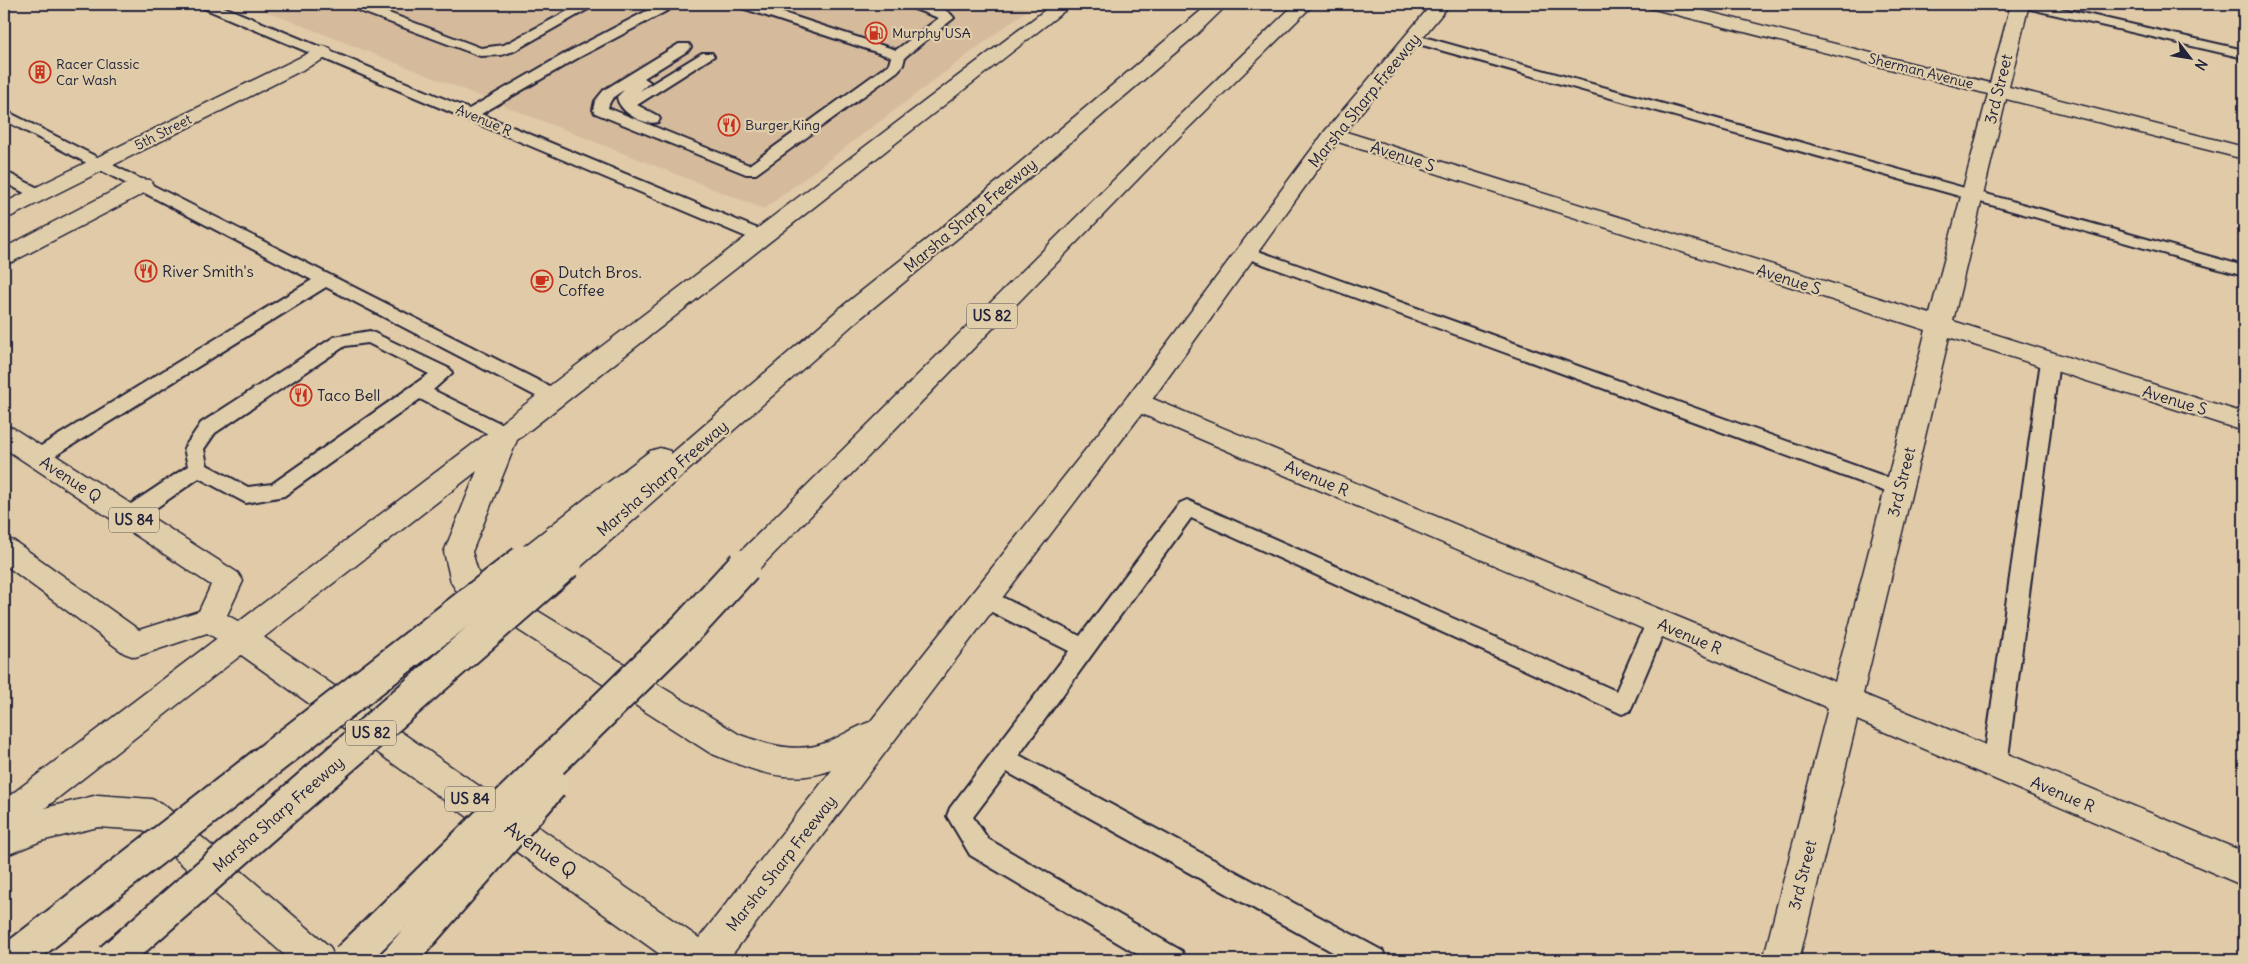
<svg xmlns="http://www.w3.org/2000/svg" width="2248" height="964" viewBox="0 0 2248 964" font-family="Delius,sans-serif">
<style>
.built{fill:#d5bb9c}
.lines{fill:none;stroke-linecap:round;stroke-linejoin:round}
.service-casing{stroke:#22223b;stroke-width:4}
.minor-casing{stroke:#22223b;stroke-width:3}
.secondary-casing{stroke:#22223b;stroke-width:3}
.trunk-casing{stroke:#22223b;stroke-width:3}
.motorway-casing{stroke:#22223b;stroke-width:3}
.service{fill:#e0ceab;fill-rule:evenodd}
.minor{fill:#e0ceab;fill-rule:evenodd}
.secondary{fill:#e0ceab;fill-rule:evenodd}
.trunk{fill:#e0ceab;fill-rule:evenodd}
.motorway{fill:#e0ceab;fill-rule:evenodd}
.motorway-bridge-far1-casing{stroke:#22223b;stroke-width:29;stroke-linecap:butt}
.motorway-bridge-casing{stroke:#22223b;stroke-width:37;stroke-linecap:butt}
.motorway-bridge-far1{stroke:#e0ceab;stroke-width:26}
.motorway-bridge{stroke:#e0ceab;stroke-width:33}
.labels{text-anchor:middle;stroke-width:4.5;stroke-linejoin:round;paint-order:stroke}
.far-poi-label{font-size:14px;fill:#22223b;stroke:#e0ceab;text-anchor:start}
.far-street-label{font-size:14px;fill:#22223b;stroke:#e0ceab}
.shield{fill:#e0ceab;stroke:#5b565d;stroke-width:1}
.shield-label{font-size:15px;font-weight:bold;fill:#22223b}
.street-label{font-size:16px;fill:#22223b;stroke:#e0ceab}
.poi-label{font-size:16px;fill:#22223b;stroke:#e0ceab;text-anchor:start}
.near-street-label{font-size:19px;fill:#22223b;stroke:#e0ceab}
</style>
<rect width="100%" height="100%" fill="#e1caa7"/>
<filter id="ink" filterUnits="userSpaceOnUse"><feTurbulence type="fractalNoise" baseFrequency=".02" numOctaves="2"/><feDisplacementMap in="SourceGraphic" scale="10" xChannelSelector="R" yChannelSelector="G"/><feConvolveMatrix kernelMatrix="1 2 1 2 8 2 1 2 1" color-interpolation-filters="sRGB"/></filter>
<g filter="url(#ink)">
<!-- built -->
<polygon class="built" points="248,4 1035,4 764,209"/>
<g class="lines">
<!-- service casing -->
<g class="service-casing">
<g id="service">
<polygon points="199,4 217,4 469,109 566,53 660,4 675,4 674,7 576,59 481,114 768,233 770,237 768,241 756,241 201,7"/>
<polygon points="347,4 365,4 481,48 504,45 581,4 597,4 514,51 501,55 480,56 349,7"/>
<path d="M738,4H756L896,50L939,18L909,7L908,4C921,4 946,5 954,18L905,57L903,65L898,71L756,174H746L595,113L593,110L595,101L604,90L679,44H689L691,47L689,50L644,78L650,82L640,91L702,53H712L714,56L637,105L658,116L660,119L658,122C644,126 619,112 617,97L624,90C616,95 610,98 608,108L749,165L889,64L891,57L739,7Z"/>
<polygon points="1035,4 1055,4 1065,9 1058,13 1037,7"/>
<polygon points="2019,4 2042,4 2244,50 2244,58 2026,8"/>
<polygon points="1413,34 2244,266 2244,276 1408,41 1406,38"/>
<polygon points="4,110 561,392 563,397 561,402 554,404 547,402 326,287 45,462 38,464 31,462 28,457 31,452 312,280 4,120"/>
<polygon points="4,171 44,191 46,194 44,197 32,197 4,182"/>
<polygon points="1247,247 1906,484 1909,489 1906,494 1899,497 1892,494 1241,256 1239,252 1241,248"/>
<path d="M370,331L450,369L452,373L433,390L512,429L515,434L512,439L505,441L498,439L420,399L284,496L246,503L199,478L136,522L129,524L122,522L119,516L122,510L188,466L184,448L201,423L334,337ZM368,343L429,374L272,484L248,487L207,465L204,449L215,433L345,346Z"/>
<polygon points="2050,355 2056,357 2059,361 2007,765 2004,773 1995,776 1986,773 1983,765 2041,361 2044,357"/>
<polygon points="1187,500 1616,691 1649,616 1657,613 1665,616 1668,622 1630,711 1622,714 1191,518 1019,755 1383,951 1386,960 1347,960 1007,772 973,817 988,839 1182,951 1185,960 1147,960 970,855 947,816 950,808 1069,651 978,605 975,599 978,593 986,590 994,593 1080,636 1180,503"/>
</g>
</g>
<!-- minor casing -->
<g class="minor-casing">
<g id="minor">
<polygon points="1647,4 1677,4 1990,83 2011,4 2029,4 2009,87 2244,147 2244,159 2006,99 1953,321 2244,413 2244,431 1949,337 1863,694 2244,852 2244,886 1857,720 1799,960 1763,960 1828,708 1128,408 1124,402 1128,396 1137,393 1146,396 1835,682 1926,330 1326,138 1323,134 1326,130 1333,128 1340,130 1930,314 1988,94 1650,8"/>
<polygon points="323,46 330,48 332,52 330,56 12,216 4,218 4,203"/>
<polygon points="142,179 150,180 153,185 150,190 12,262 4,264 4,248 134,180"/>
</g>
</g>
<!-- secondary casing -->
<g class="secondary-casing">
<path id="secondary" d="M1053,4H1073L517,440L472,552L479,575L740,735C768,745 799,754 828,742C842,736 855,727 870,722L1128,396L1326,130L1432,4H1450L1340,138L1146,408L728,960H687L692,947L832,770C788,786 752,770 710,753L456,590L451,582L444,552L477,471L45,808L98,795L151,799L163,804L330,947L335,960H290L143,830L98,827L41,841L4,856V800Z"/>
</g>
<!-- trunk casing -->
<g class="trunk-casing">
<polygon id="trunk" points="4,426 13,428 238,573 243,581 227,615 252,629 712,947 717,960 668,960 230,647 207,633 135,657 124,653 4,564 4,538 14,541 139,630 199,611 211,585 4,448"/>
</g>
<!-- motorway casing -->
<g class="motorway-casing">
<g id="motorway">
<polygon points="1209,4 1228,4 1196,35 976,223 857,321 641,512 631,516 621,512 618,503 611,505 601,502 597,495 601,488 650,451 660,448 670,451 671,454 839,309 960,213"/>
<polygon points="1295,4 1314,4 1173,143 754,574 744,577 734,574 729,566 734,558 1159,135"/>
</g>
</g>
<!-- service -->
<use href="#service" class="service"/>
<!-- minor -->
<use href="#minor" class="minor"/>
<!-- secondary -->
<use href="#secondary" class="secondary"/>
<!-- trunk -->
<use href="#trunk" class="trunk"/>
<!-- motorway -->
<use href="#motorway" class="motorway"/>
<!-- motorway-bridge-far1 casing -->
<g class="motorway-bridge-far1-casing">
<g id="motorway-bridge-far1">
<polyline points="523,564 611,495"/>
<polyline points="564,564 631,505"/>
</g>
</g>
<!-- motorway-bridge casing -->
<g class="motorway-bridge-casing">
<g id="motorway-bridge">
<polyline points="11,960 524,562"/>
<polyline points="111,960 566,562"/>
<polyline points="348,960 688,627 744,566"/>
<polyline points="398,960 551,784"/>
</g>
</g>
<!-- motorway-bridge-far1 -->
<use href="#motorway-bridge-far1" class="motorway-bridge-far1"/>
<!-- motorway-bridge -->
<use href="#motorway-bridge" class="motorway-bridge"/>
</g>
</g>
<!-- icons -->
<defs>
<g id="fuel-ring" transform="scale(1.125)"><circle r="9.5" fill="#e0ceab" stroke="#c8321e" stroke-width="1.5"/><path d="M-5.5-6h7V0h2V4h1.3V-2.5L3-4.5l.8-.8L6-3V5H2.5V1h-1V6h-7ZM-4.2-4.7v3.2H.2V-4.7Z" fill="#c8321e"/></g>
<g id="building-ring" transform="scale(1.125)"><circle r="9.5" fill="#e0ceab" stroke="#c8321e" stroke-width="1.5"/><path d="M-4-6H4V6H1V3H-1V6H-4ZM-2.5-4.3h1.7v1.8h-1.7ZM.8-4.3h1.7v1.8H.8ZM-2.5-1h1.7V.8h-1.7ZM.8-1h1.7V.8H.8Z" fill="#c8321e"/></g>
<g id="restaurant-ring" transform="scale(1.125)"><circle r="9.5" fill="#e0ceab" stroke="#c8321e" stroke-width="1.5"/><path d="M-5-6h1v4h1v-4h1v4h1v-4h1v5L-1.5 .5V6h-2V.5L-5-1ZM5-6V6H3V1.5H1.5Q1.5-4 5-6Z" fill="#c8321e"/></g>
<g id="cafe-ring" transform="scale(1.125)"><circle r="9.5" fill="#e0ceab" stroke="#c8321e" stroke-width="1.5"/><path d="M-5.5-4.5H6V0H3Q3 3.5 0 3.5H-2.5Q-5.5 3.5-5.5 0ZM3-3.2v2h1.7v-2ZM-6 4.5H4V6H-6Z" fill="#c8321e"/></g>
</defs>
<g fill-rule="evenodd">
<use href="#fuel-ring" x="876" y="33"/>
<use href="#building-ring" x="40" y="72"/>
<use href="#restaurant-ring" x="729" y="125"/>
<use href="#restaurant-ring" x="146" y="271"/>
<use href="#cafe-ring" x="542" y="281"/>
<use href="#restaurant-ring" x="301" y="395"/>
</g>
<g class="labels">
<!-- far-poi labels -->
<g class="far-poi-label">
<text x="892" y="38">Murphy USA</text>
<text x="56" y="69">Racer Classic<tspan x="56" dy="16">Car Wash</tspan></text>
<text x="745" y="130">Burger King</text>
</g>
<!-- far-street labels -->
<g class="far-street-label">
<text transform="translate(1921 71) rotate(14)" y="5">Sherman Avenue</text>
<text transform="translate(484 120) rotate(23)" y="5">Avenue R</text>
<text transform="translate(163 132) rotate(-27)" y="5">5th Street</text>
</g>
<!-- shield labels -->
<g class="shield">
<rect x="967" y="303.5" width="50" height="25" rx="4"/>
<rect x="109" y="507.5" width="50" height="25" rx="4"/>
<rect x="346" y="720.5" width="50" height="25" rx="4"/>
<rect x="445" y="786.5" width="50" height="25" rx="4"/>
</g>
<g class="shield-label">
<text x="992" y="321">US 82</text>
<text x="134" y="525">US 84</text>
<text x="371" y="738">US 82</text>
<text x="470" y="804">US 84</text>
</g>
<!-- street labels -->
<g class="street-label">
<text transform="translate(1998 89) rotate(-76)" y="6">3rd Street</text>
<text transform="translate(1364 100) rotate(-51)" y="6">Marsha Sharp Freeway</text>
<text transform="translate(1403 156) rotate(18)" y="6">Avenue S</text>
<text transform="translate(970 215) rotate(-40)" y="6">Marsha Sharp Freeway</text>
<text transform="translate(1789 279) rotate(18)" y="6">Avenue S</text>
<text transform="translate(2175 400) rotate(17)" y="6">Avenue S</text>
<text transform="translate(662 478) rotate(-41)" y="6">Marsha Sharp Freeway</text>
<text transform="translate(1317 478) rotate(23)" y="6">Avenue R</text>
<text transform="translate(71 479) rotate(33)" y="6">Avenue Q</text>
<text transform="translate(1901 482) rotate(-76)" y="6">3rd Street</text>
<text transform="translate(1690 636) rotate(23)" y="6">Avenue R</text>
<text transform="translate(2063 794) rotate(23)" y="6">Avenue R</text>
<text transform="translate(278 814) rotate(-41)" y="6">Marsha Sharp Freeway</text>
<text transform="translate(781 863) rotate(-52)" y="6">Marsha Sharp Freeway</text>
<text transform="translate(1802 875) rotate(-76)" y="6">3rd Street</text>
</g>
<!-- poi labels -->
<g class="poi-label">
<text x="162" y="277">River Smith's</text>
<text x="558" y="278">Dutch Bros.<tspan x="558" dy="18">Coffee</tspan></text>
<text x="317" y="401">Taco Bell</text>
</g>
<!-- near-street labels -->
<g class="near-street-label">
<text transform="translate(541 849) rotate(35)" y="7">Avenue Q</text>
</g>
</g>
<!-- margin -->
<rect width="2248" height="964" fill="none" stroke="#e0ceab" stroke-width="20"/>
<rect x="10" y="10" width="2228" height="944" fill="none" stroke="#22223b" stroke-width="2" filter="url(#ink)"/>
<!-- north arrow -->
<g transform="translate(2190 58) rotate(121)" stroke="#e0ceab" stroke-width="4" paint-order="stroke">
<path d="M0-4L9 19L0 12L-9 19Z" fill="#22223b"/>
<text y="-8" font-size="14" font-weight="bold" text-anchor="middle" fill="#22223b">N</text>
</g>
</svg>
